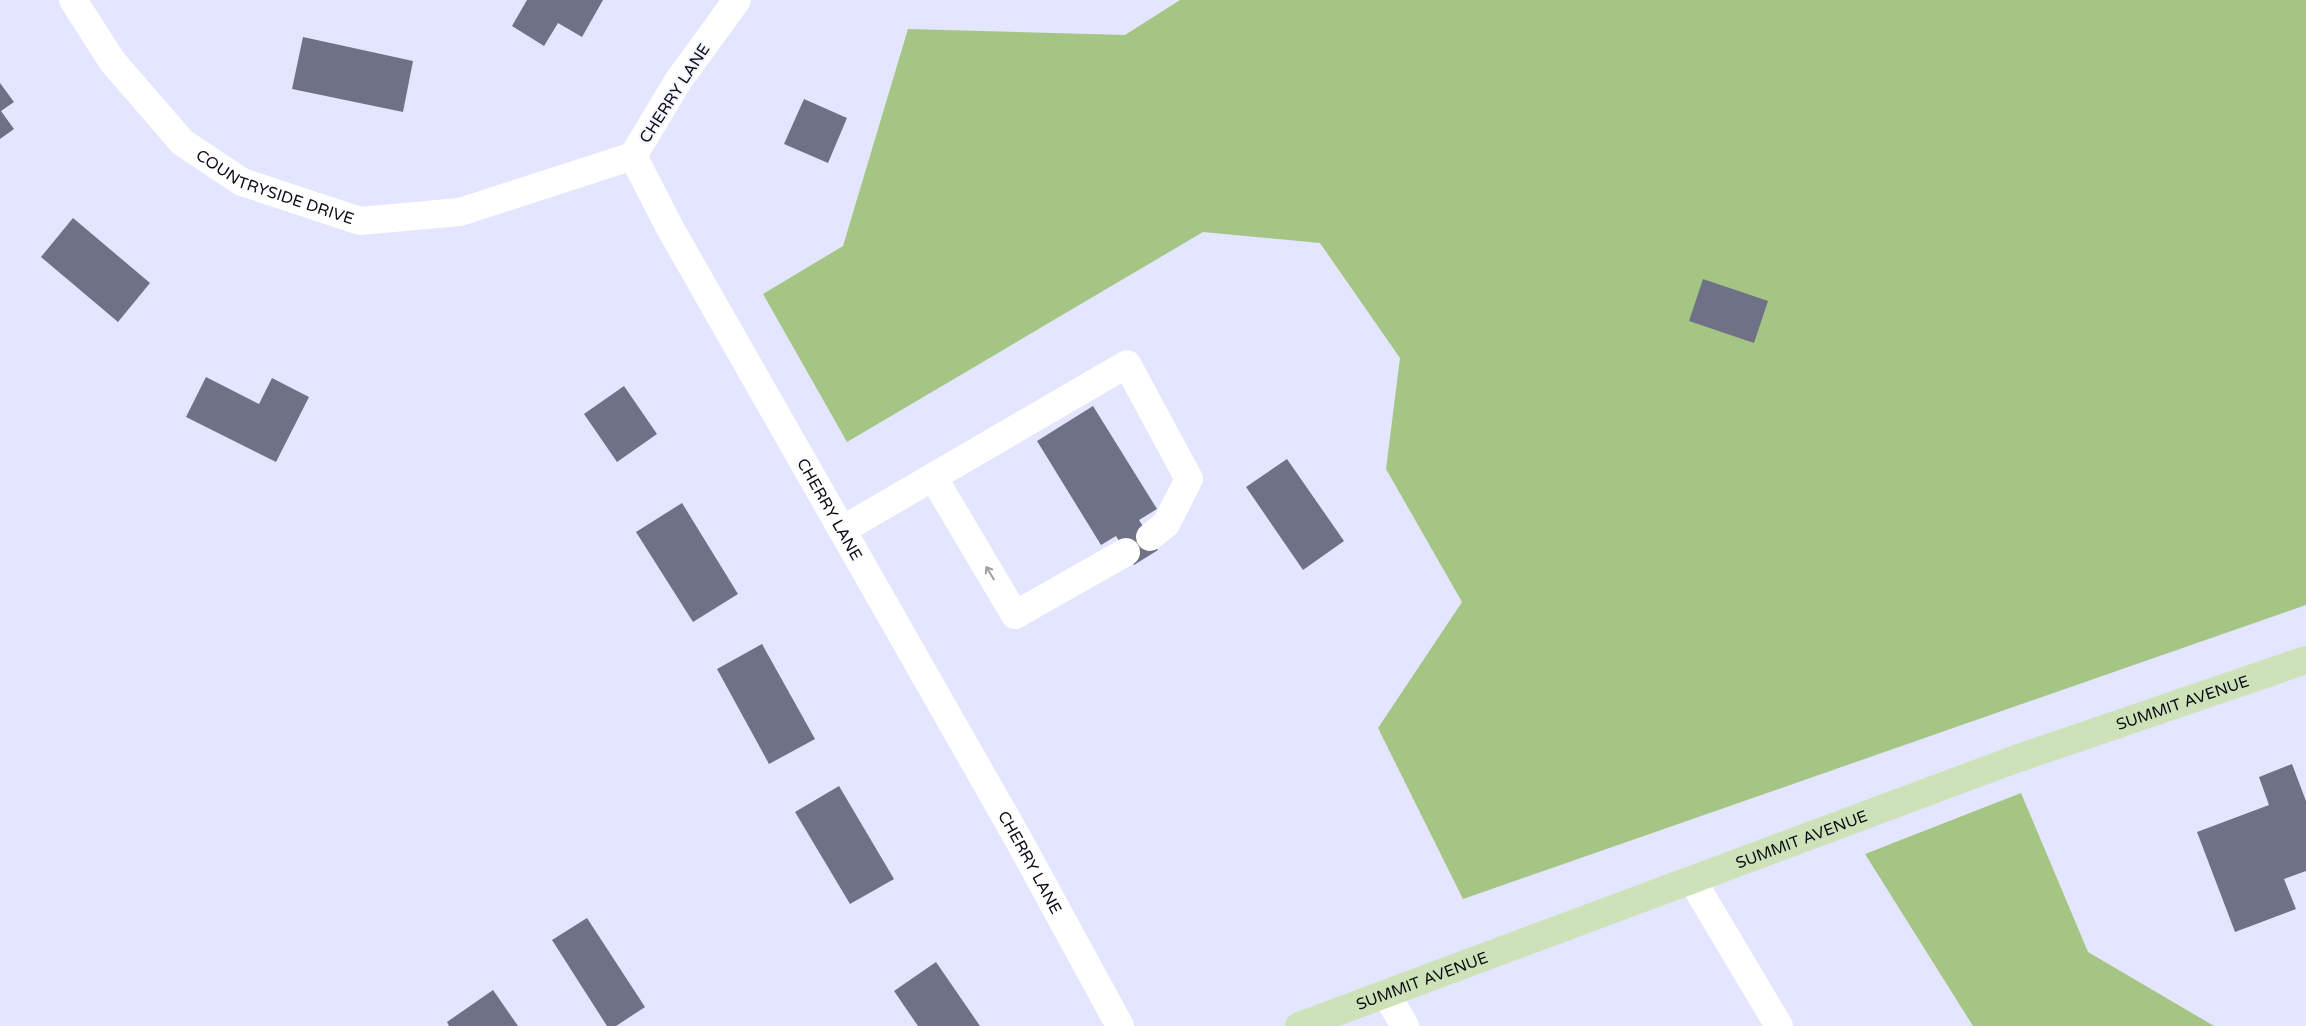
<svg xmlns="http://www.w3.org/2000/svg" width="2306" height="1026" viewBox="0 0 2306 1026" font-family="'Varela Round',sans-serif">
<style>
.forest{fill:#a4c584}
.building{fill:#6f7287}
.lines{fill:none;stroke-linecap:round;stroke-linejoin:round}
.minor{stroke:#fff;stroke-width:28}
.major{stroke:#cde2b9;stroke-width:28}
.oneway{stroke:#9d9ea1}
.labels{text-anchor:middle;stroke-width:4;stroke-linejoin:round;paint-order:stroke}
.street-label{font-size:16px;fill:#0b0c14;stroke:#f3f5fe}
</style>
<rect width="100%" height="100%" fill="#e3e6fe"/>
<!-- forest -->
<g class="forest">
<polygon points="1180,0 2306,0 2306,605 1463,899 1378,728 1462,602 1386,469 1400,358 1320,243 1203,232 847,442 763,294 843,246 908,29 1125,35"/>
<polygon points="2021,793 2088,952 2214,1026 1973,1026 1865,854"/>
</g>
<!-- building -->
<g class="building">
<polygon points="527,0 603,0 582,37 558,23 544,46 512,26"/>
<polygon points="303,37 413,61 403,112 292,89"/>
<polygon points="0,83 14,102 1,111 14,129 0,139"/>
<polygon points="804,99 847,118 828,163 784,144"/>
<polygon points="73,218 150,283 118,322 41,257"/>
<polygon points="1703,279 1768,301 1754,343 1689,321"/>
<polygon points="206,377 259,404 272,378 309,397 276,462 186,417"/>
<polygon points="624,386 657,434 617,462 584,414"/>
<polygon points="1093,406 1157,509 1139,520 1158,550 1134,565 1116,536 1101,545 1037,441"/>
<polygon points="1287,459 1344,541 1303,570 1246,487"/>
<polygon points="682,503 738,594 693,622 636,532"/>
<polygon points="762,644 815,739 769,764 717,669"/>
<polygon points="2292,764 2306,801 2306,871 2284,879 2296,909 2235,932 2197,832 2269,805 2259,777"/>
<polygon points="839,786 894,879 850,904 795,812"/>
<polygon points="587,918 645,1007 616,1026 607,1026 552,940"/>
<polygon points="936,962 980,1026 918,1026 894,991"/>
<polygon points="493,990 518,1026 449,1026 447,1022"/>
</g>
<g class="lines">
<!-- minor -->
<g class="minor">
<path id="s1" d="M73,0L112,61L182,142L242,182L360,221L460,212L633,156"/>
<path id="s2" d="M737,0L678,81L633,156L670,228L1017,837L1120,1026"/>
<polyline points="933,477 1015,615 1126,552"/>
<polyline points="842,530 1127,364 1189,479 1166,524 1150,537"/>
<polyline points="1692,880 1779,1026"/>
<polyline points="1386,994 1405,1026"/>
</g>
<!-- major -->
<path class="major" id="s3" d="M1299,1026L2016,759L2306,660"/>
</g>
<!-- one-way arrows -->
<defs><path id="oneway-shaft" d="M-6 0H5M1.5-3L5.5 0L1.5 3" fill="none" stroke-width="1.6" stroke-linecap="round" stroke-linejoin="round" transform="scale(1.25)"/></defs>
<use class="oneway" href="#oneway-shaft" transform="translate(990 573) rotate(-121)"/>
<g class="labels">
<!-- street labels -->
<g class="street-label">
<text transform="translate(674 93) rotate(-57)" y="6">CHERRY LANE</text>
<text dy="6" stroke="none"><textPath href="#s1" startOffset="284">COUNTRYSIDE DRIVE</textPath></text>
<text dy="6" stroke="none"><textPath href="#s2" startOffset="592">CHERRY LANE</textPath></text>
<text dy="6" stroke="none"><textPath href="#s3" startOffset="941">SUMMIT AVENUE</textPath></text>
<text dy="6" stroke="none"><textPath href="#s3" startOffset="536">SUMMIT AVENUE</textPath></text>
<text dy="6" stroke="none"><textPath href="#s2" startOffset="998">CHERRY LANE</textPath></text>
<text dy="6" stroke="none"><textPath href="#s3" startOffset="131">SUMMIT AVENUE</textPath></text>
</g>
</g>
</svg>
